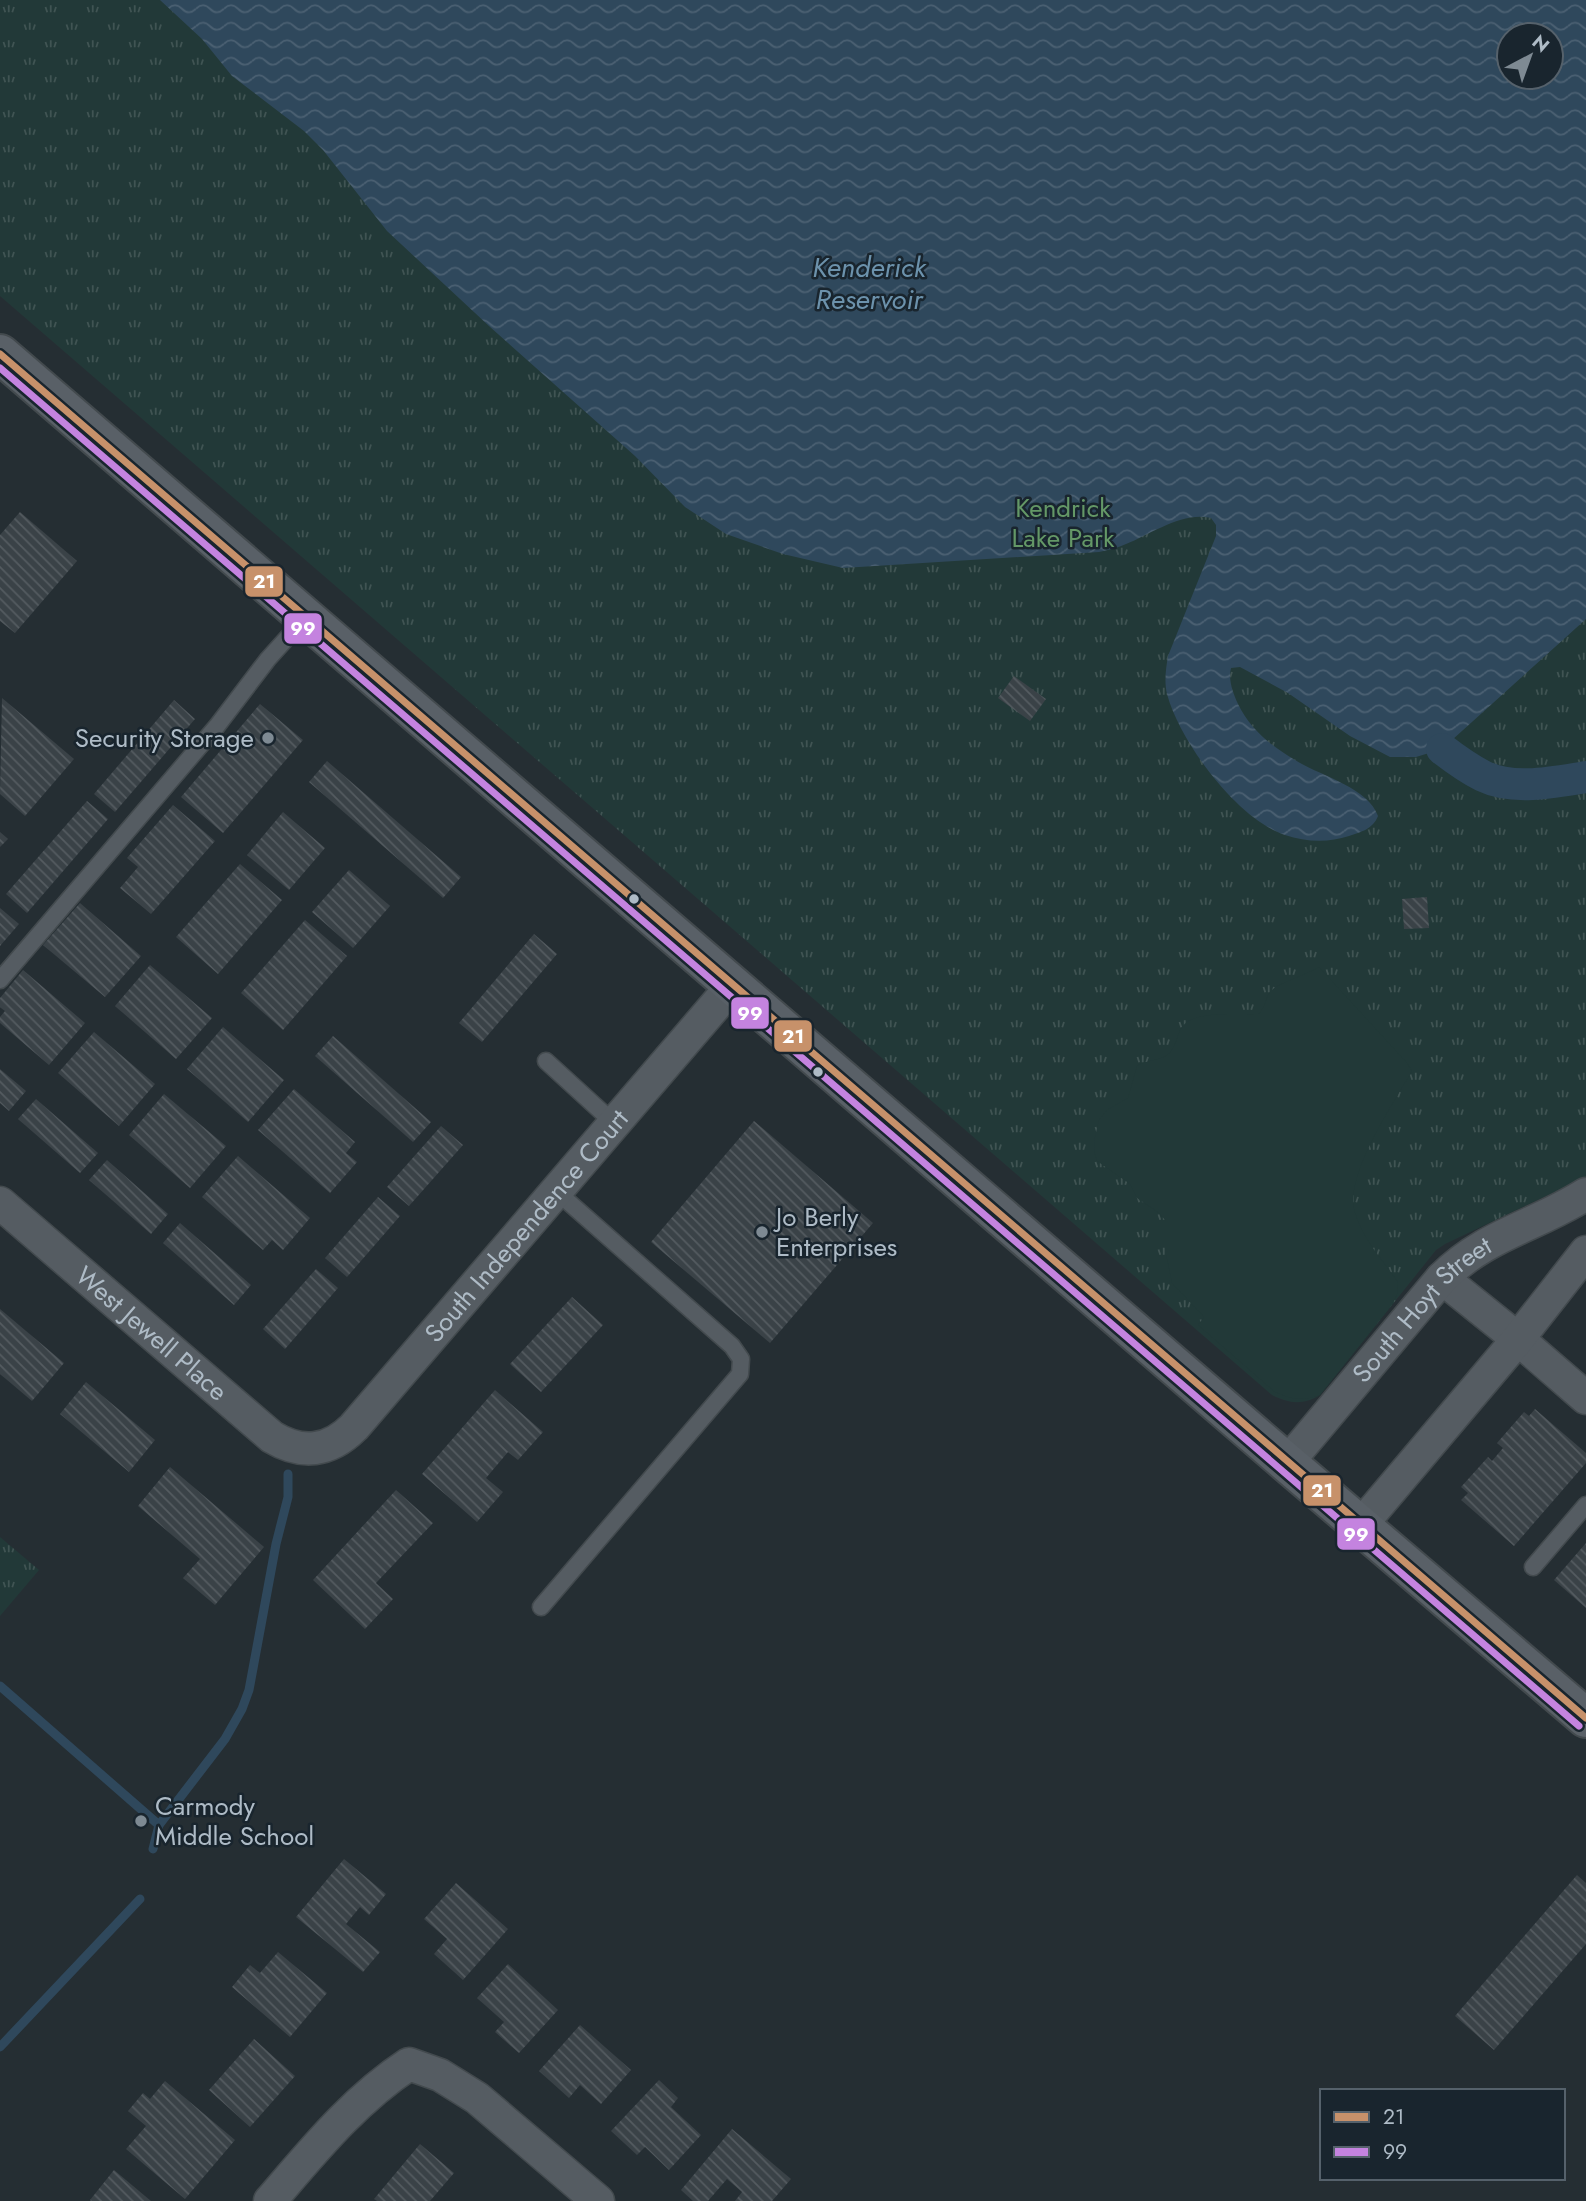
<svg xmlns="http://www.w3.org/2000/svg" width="1586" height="2201" viewBox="0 0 1586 2201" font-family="Jost,sans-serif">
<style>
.park{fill:url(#park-tufts);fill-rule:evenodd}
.garden{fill:#223938}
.water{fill:url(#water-waves);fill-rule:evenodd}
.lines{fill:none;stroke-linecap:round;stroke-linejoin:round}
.stream{stroke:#2f485c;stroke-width:9}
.canal{stroke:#2f485c;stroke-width:32}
.building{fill:url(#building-back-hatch)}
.lane-casing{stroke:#434a4e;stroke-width:19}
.street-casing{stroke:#434a4e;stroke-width:35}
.secondary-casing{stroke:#434a4e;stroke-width:42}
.lane{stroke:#555c62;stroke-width:16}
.street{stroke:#555c62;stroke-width:32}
.secondary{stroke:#596067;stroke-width:38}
.bus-1-casing{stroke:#19252e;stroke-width:12}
.bus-2-casing{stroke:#19252e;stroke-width:12}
.bus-1{stroke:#c7916a;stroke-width:7}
.bus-2{stroke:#c483df;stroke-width:7}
.poi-dot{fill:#7e8a93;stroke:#19252e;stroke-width:2.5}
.bus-dot{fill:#aebbc6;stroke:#19252e;stroke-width:2.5}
.labels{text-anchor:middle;stroke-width:5;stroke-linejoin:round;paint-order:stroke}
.park-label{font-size:26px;fill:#649867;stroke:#19252e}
.poi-label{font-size:26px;fill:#aebbc6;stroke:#19252e;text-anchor:start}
.street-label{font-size:26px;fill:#aebbc6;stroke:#19252e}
.water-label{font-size:28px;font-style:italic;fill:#6c92ac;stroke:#19252e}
.line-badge{stroke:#19252e;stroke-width:2.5}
.badge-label{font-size:19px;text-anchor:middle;font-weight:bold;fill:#fff}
</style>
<defs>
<pattern id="park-tufts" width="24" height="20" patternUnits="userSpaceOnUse" patternTransform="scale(1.75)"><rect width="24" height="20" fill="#223938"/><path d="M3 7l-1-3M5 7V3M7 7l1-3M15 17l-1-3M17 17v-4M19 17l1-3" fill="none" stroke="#405453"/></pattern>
<pattern id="water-waves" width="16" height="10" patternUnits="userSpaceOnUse" patternTransform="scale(1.75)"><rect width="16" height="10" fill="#2f485c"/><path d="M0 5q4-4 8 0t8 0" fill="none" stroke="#4b6072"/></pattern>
<pattern id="building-back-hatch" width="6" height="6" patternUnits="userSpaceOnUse" patternTransform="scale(1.75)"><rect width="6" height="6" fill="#3a4247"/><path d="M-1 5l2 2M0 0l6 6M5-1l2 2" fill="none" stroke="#545b60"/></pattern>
</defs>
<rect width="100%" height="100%" fill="#252e33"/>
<!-- park -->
<g class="park">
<path d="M0,0H1586V1177L1445,1244L1436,1250L1320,1395C1303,1405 1290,1404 1272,1395L0,296ZM1509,35H1551V77H1509Z"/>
<polygon points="0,1537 39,1570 0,1616"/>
</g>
<!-- garden -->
<path class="garden" d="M1319,967L1407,1063L1412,1071C1393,1104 1343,1177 1355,1213C1364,1241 1382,1259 1398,1282L1397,1294L1392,1305L1320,1395C1302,1401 1293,1400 1275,1392L1198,1325L1204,1317L1172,1283L1166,1254V1221L1159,1213L1137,1198L1130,1184L1097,1161L1094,1151L1095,1137L1099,1120L1107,1110L1128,1098L1137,1066C1147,1060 1158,1061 1167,1055C1177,1048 1176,1034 1183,1026C1195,1010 1239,1015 1258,1014C1267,1008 1264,997 1272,990C1281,982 1306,975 1319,967Z"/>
<!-- water -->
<path class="water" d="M160,0H1586V619L1442,749L1416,757H1390L1350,736L1288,693L1240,667L1231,668C1228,680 1233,693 1238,704C1250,729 1271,746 1295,760C1320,776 1368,787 1378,816C1373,829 1361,832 1349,836C1328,843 1306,842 1285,835C1237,819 1180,742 1167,694C1164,681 1166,668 1168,656L1216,536V525L1211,518C1183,511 1151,534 1126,544C1117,548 1108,550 1099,552L843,568L783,554L726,534L685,507L635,456L489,326L387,231L323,150L304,131L232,76L202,39ZM1509,35H1551V77H1509Z"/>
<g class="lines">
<!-- stream -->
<g class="stream">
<polyline points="0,1686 159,1825"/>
<polyline points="153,1849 159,1825 225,1739 242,1709 249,1690 276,1544 288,1497 288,1474"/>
<polyline points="0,2047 140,1899"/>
</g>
<!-- canal -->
<path class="canal" d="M1442,749C1455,759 1469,769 1483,776C1514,791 1554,782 1586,777"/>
</g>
<!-- building -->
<g class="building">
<polygon points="20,512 77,561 15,633 0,621 0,535"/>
<polygon points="1014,676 1046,699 1030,721 998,698"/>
<polygon points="2,698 74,759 25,816 0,794"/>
<polygon points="174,700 195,719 115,812 94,794"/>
<polygon points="260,704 303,740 223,833 181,797"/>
<polygon points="327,761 461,877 443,898 309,782"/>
<polygon points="87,801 108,819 27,913 6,894"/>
<polygon points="173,805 215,841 151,914 120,888 138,867 127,858"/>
<polygon points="283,812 325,848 289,890 247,855"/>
<polygon points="0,832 8,839 0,847"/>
<polygon points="240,864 282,900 218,974 176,937"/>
<polygon points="349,870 390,906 353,948 312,912"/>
<polygon points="1427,897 1429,928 1404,929 1402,899"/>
<polygon points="80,903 141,956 105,997 43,945"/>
<polygon points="0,908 19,924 0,946"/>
<polygon points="305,920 347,956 283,1030 241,993"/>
<polygon points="534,934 557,954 482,1042 459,1023"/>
<polygon points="150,965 212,1018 176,1059 115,1006"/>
<polygon points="23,970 85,1023 49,1065 0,1023 0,1017 5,1011 0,1007 0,998"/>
<polygon points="223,1027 284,1080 248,1122 187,1069"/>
<polygon points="94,1032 155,1084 119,1126 58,1073"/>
<polygon points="333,1036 431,1122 413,1142 315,1056"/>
<polygon points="0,1069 26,1091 9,1111 0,1103"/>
<polygon points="294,1089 355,1142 346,1153 357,1162 330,1193 258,1130"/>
<polygon points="164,1094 226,1146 190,1188 129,1135"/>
<polygon points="36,1099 98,1153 80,1173 18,1119"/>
<polygon points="754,1121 873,1223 770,1343 651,1242"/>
<polygon points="441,1126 463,1145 409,1206 387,1187"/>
<polygon points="238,1156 310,1218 283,1250 272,1240 263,1250 202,1197"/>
<polygon points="107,1160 168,1214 151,1234 89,1180"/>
<polygon points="378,1197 400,1216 347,1277 325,1258"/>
<polygon points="180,1223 251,1285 234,1305 163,1243"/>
<polygon points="316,1269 338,1288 285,1349 263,1329"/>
<polygon points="572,1297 603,1325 541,1392 510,1364"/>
<polygon points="0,1309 64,1363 32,1401 0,1374"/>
<polygon points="86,1382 155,1440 129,1472 60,1414"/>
<polygon points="495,1390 543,1432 518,1460 508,1452 486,1478 503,1492 477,1522 422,1474"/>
<polygon points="1535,1409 1586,1453 1586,1463 1514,1546 1461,1500 1468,1493 1461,1487 1488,1457 1492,1461 1503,1448 1497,1443 1524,1412 1529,1416"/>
<polygon points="170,1467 264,1547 215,1605 183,1578 200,1559 138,1506"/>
<polygon points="396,1490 433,1523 376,1583 393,1599 365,1629 313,1580"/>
<polygon points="1586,1543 1586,1608 1554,1580"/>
<polygon points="344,1859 386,1894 369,1915 360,1907 346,1924 380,1952 363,1972 296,1917"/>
<polygon points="1577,1875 1586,1883 1586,1944 1494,2050 1455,2016"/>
<polygon points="456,1883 508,1929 463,1980 434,1954 447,1939 424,1919"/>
<polygon points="278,1952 327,1993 290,2037 232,1987 250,1965 260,1973"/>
<polygon points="508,1964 558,2010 519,2053 495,2032 504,2022 477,1998"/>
<polygon points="580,2025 631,2070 601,2104 580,2085 569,2098 539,2071"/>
<polygon points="254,2039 295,2076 250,2127 209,2090"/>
<polygon points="659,2080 678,2098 671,2107 701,2135 669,2170 645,2147 637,2155 611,2131"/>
<polygon points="165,2081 235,2140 185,2199 126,2149 146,2126 128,2111 143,2093 150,2099"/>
<polygon points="732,2129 791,2179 772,2201 735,2201 742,2192 727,2179 708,2201 693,2201 681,2190"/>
<polygon points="420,2144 454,2173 430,2201 377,2201 374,2199"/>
<polygon points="114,2170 151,2201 91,2201 90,2200"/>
</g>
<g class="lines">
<!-- lane casing -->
<g class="lane-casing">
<g id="lane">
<polyline points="0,980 217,726 268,659 306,617"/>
<polyline points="546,1061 615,1124"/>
<polyline points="1533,1567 1586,1505"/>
<polyline points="541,1607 740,1374 741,1359 732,1346 556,1191"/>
</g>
</g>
<!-- street casing -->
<g class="street-casing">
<g id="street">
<path id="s1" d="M0,1203L272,1437C302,1455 329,1452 354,1427L733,985"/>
<polyline points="1442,1278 1518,1339 1586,1398"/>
<path id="s2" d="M1287,1463L1442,1278C1486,1234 1536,1226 1586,1194"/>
<polyline points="1361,1525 1518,1339 1586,1252"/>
<path d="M270,2201C313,2151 354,2100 409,2064L440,2075L477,2098L598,2201"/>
</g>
</g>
<!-- secondary casing -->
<g class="secondary-casing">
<polyline id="secondary" points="0,354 1287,1463 1586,1718"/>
</g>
<!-- lane -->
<use href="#lane" class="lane"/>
<!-- street -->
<use href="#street" class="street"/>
<!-- secondary -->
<use href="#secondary" class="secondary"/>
<!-- bus-1 casing -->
<g class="bus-1-casing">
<polyline id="bus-1" points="0,354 1586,1718"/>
</g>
<!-- bus-2 casing -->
<g class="bus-2-casing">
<polyline id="bus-2" points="0,368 1579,1726"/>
</g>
<!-- bus-1 -->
<use href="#bus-1" class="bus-1"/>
<!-- bus-2 -->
<use href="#bus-2" class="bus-2"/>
</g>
<!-- markers -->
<g class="poi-dot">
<circle cx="268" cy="738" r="7"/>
<circle cx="762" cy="1232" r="7"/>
<circle cx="141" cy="1821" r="7"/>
</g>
<g class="bus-dot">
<circle cx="634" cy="899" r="6"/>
<circle cx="818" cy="1072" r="6"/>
</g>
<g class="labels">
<!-- park labels -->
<g class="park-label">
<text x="1063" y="517">Kendrick<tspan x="1063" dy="30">Lake Park</tspan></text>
</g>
<!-- poi labels -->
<g class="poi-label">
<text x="254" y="747" text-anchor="end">Security Storage</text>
<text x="776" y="1226">Jo Berly<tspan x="776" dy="30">Enterprises</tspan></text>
<text x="155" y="1815">Carmody<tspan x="155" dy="30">Middle School</tspan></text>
</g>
<!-- street labels -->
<g class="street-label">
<text dy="9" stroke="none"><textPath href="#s1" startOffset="714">South Independence Court</textPath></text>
<text dy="9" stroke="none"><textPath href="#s2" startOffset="205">South Hoyt Street</textPath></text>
<text dy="9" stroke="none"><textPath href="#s1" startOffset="200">West Jewell Place</textPath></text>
</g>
<!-- water labels -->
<g class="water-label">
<text x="869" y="277">Kenderick<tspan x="869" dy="32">Reservoir</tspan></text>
</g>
</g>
<g class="line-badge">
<rect x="244" y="565" width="40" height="33" rx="7" fill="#c7916a"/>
<rect x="283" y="612" width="40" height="33" rx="7" fill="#c483df"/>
<rect x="730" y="996" width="40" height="34" rx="7" fill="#c483df"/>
<rect x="773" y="1019" width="40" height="34" rx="7" fill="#c7916a"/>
<rect x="1302" y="1474" width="40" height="33" rx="7" fill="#c7916a"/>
<rect x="1336" y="1517" width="40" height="34" rx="7" fill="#c483df"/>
</g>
<g class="badge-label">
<text x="264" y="588">21</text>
<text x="303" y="635">99</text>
<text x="750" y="1020">99</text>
<text x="793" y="1043">21</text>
<text x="1322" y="1497">21</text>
<text x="1356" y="1541">99</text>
</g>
<!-- legend -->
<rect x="1320" y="2089" width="245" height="91" fill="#19252e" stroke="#55616b" stroke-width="2"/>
<rect x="1334" y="2112" width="35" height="10" fill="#c7916a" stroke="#55616b" stroke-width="2"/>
<text x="1383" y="2124" font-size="21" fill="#aebbc6">21</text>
<rect x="1334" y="2147" width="35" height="10" fill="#c483df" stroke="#55616b" stroke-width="2"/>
<text x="1383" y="2159" font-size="21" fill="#aebbc6">99</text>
<!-- north arrow -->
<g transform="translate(1530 56) rotate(41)"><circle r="33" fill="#19252e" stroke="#55616b" stroke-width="2"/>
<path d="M0-5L12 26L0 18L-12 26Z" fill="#7e8a93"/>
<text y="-10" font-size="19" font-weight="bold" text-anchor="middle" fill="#aebbc6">N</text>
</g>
</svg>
